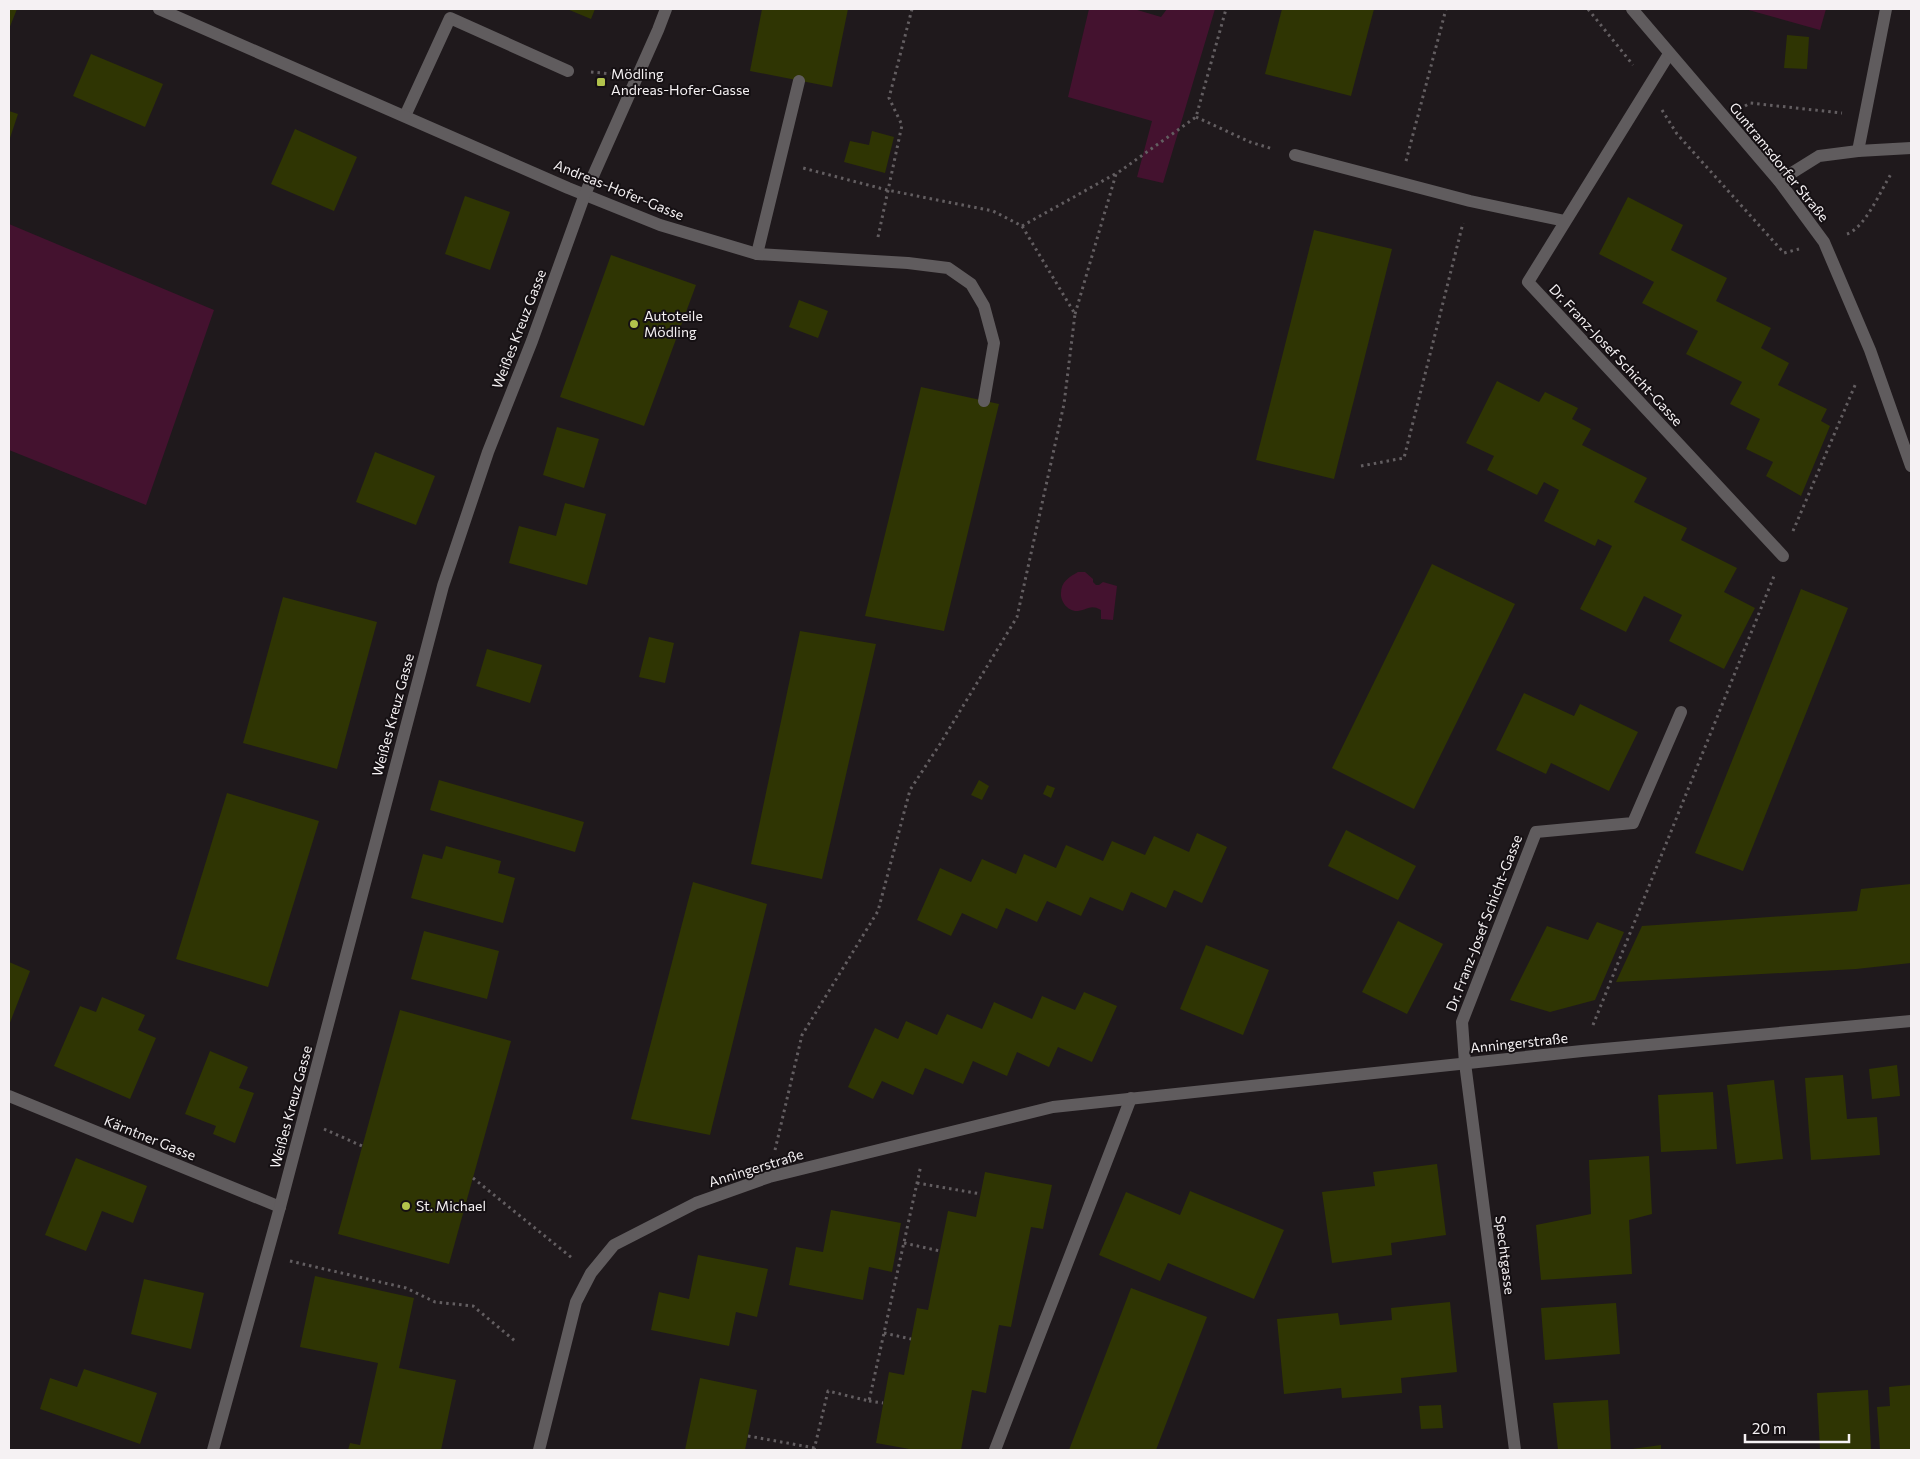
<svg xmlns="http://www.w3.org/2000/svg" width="1920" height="1459" viewBox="0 0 1920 1459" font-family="Commissioner,sans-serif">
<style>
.green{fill:#44122f}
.building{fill:#2f3503}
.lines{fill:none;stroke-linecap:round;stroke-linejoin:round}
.path{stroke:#635e61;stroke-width:3;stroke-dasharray:2.5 4;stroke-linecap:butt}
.service{stroke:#605c5e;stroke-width:12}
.minor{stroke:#605c5e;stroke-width:12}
.tertiary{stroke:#605c5e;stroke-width:12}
.poi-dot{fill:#b2c34c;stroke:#151013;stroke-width:2}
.labels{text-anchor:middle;stroke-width:4;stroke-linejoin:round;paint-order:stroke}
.poi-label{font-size:14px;fill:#f5f1f3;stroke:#151013;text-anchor:start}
.street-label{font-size:14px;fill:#f5f1f3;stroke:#151013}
</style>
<rect width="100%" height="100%" fill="#1f191c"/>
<!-- green -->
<g class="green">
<polygon points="1089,9 1134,9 1161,17 1167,9 1215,9 1163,183 1137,177 1152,121 1068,97"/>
<polygon points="1745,9 1826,9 1820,30"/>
<polygon points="9,224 214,310 146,505 9,450"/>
<path d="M1078,572H1085L1093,579V582L1096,585H1099L1103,582L1117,586L1113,620L1101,619V610C1090,604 1088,610 1078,611C1068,612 1060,601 1061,593C1061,582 1069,577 1078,572Z"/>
</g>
<!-- building -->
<g class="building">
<polygon points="9,9 17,9 9,29"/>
<polygon points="567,9 595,9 591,19"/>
<polygon points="762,9 848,9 832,87 750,71"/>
<polygon points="1282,9 1374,9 1351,96 1265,74"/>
<polygon points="1787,35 1809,37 1807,69 1784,68"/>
<polygon points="91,54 163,84 145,127 73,96"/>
<polygon points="9,111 18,114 9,141"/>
<polygon points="295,129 357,157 334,211 271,184"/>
<polygon points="872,131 894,137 885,173 844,162 850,141 869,145"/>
<polygon points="465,196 510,212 490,270 445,254"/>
<polygon points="1628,197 1683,225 1671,250 1727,278 1716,301 1771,328 1761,348 1789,363 1778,385 1827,409 1821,421 1830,426 1801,496 1766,476 1773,462 1746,449 1760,419 1730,404 1742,382 1686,354 1698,331 1642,303 1654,282 1599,254"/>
<polygon points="1314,230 1392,249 1334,479 1256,460"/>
<polygon points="611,255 696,285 644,426 560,397"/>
<polygon points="799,300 828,311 818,338 789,327"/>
<polygon points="1497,381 1539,402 1545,392 1578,408 1572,419 1591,429 1582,445 1647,478 1634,502 1687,528 1681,540 1737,568 1724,592 1755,608 1724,669 1669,641 1682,615 1644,596 1626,632 1580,609 1612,546 1598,539 1595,546 1544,521 1559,490 1544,482 1537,495 1487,470 1494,456 1466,443"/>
<polygon points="921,387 999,404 944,631 865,616"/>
<polygon points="557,427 599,439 584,488 543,475"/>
<polygon points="375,452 435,476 416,525 356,502"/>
<polygon points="565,503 606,514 587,585 509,563 519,526 556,536"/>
<polygon points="1432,564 1515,604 1414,809 1332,768"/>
<polygon points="1801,589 1848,608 1743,871 1695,853"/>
<polygon points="283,597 377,622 337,769 243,743"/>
<polygon points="800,631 876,644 822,879 751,864"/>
<polygon points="649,637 674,643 665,683 639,677"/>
<polygon points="487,649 542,665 530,703 476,686"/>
<polygon points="1524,693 1574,716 1580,704 1638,732 1609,791 1551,763 1546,774 1496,750"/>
<polygon points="439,780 584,822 575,852 430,810"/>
<polygon points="979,780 989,786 982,800 971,795"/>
<polygon points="1047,785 1055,788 1051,798 1043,794"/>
<polygon points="227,793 319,821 268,987 176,959"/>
<polygon points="1346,830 1416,866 1398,900 1328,866"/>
<polygon points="1197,833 1227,847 1202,903 1174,890 1166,908 1131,892 1123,911 1090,897 1081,916 1047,901 1037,922 1006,908 997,929 962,913 951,936 917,920 940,868 971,882 982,859 1016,874 1024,854 1056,868 1066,845 1103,861 1112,841 1145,855 1154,836 1189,852"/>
<polygon points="446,846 501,861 498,873 515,878 503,923 411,898 423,854 442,859"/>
<polygon points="693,882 767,904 710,1135 631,1119"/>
<polygon points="1911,884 1911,963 1856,969 1616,982 1642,926 1857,911 1861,889"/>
<polygon points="1398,921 1443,944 1407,1014 1362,992"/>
<polygon points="1597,922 1624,932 1595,1000 1550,1012 1510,1000 1547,926 1588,940"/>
<polygon points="424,931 499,951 487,999 411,979"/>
<polygon points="1206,945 1269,970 1243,1035 1180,1009"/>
<polygon points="9,962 30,971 9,1025"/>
<polygon points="1084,992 1117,1006 1092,1062 1058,1047 1049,1067 1017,1052 1007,1076 973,1061 963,1084 925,1068 913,1095 882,1081 873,1099 848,1087 875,1028 898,1039 906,1021 937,1035 947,1014 982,1029 994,1002 1032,1019 1042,996 1075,1010"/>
<polygon points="102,997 145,1015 138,1030 156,1038 130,1099 54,1066 80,1006 96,1012"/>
<polygon points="400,1010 511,1041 449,1264 338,1234"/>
<polygon points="210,1051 248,1067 239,1088 254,1093 235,1143 213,1134 216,1126 185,1114"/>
<polygon points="1897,1065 1900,1096 1872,1099 1869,1069"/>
<polygon points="1843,1075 1847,1119 1877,1117 1880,1155 1811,1160 1805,1078"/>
<polygon points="1774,1080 1783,1159 1736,1164 1727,1085"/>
<polygon points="1713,1092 1717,1149 1661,1152 1658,1095"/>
<polygon points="1649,1156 1652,1214 1629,1220 1632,1274 1541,1280 1536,1225 1591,1214 1589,1160"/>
<polygon points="76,1158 147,1186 133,1223 102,1211 86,1251 45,1235"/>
<polygon points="1437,1164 1446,1235 1391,1243 1392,1255 1332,1263 1322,1192 1375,1186 1373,1172"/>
<polygon points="985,1172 1052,1185 1043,1229 1031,1227 1011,1327 999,1325 986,1393 972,1390 961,1450 915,1450 876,1443 889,1372 904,1375 917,1308 928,1310 948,1211 976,1217"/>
<polygon points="1190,1191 1284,1230 1254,1299 1168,1263 1160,1281 1099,1255 1126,1192 1180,1215"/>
<polygon points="831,1210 901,1223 892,1272 869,1267 863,1300 789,1285 796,1247 823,1252"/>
<polygon points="698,1255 768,1269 757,1317 736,1312 729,1346 651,1330 659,1292 689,1299"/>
<polygon points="315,1276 414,1298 399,1368 456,1380 441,1450 348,1450 350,1443 360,1445 378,1363 300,1347"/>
<polygon points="144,1279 204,1293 191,1349 131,1334"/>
<polygon points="1131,1288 1207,1317 1156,1450 1069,1450"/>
<polygon points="1450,1302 1457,1372 1401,1378 1402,1393 1342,1398 1341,1388 1284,1394 1277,1319 1338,1313 1340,1325 1392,1320 1391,1308"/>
<polygon points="1616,1303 1620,1354 1545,1360 1541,1308"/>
<polygon points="84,1369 157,1393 140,1444 40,1409 50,1378 77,1387"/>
<polygon points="700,1378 757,1390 745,1450 685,1450"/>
<polygon points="1911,1385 1911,1450 1880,1450 1877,1407 1890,1406 1889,1387"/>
<polygon points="1868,1390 1871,1450 1820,1450 1817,1393"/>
<polygon points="1608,1400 1611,1450 1558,1450 1553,1403"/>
<polygon points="1441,1405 1443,1428 1421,1429 1419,1406"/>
<polygon points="1661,1445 1661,1450 1632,1450 1632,1449"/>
</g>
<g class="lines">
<!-- path -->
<g class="path">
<polyline points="1588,9 1633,65"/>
<polyline points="591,72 612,74"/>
<polyline points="1745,106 1750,103 1842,113"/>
<polyline points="1662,110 1677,134 1784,253 1799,249"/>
<polyline points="1196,117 1250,142 1273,149"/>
<polyline points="1406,161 1446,9"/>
<polyline points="1022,226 1115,174"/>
<path d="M1847,234C1865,228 1881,190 1891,174"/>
<polyline points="878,237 902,125 889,98 912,9"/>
<polyline points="1075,314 1116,174 1196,117 1226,9"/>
<polyline points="1361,466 1404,458 1463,223"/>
<polyline points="1793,531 1856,383"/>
<polyline points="1593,1025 1774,576"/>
<polyline points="324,1129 362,1146"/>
<polyline points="775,1150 802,1035 878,911 910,790 940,744 1017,617 1064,404 1075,314 1022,226 993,211 887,190 803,168"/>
<polyline points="473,1178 572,1258"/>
<polyline points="917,1183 981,1194"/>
<polyline points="904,1243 940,1251"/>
<polyline points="290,1261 406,1288 435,1302 473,1306 515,1341"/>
<polyline points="884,1333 911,1339"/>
<polyline points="869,1401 883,1403"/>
<polyline points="748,1436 815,1448"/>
<polyline points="814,1450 828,1391 869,1401 921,1165"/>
</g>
<!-- service -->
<g class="service">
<polyline points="405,116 450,18 568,71"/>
<polyline points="1295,155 1470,201 1565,221"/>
<polyline points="757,254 799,81"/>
<polyline points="995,1450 1131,1098"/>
</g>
<!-- minor -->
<g class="minor">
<polyline points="159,9 568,188 660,225 757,254 908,263 948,268 971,284 984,306 994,343 984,401"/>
<polyline points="1669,54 1528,282 1783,556"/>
<polyline points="1858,151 1886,9"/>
<polyline points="9,1096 280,1207"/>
<polyline points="213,1450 280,1207 443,586 488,452 532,341 585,194 658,30 666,9"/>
<polyline points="539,1450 576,1302 591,1273 614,1245 696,1203 769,1177 1053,1107 1582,1051 1911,1021"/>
<polyline points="1515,1450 1465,1063 1462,1022 1536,832 1633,823 1681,712"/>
</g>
<!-- tertiary -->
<g class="tertiary">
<polyline points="1632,9 1779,181 1824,242 1870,350 1911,466"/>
<polyline points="1779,181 1819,156 1858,151 1911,148"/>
</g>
</g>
<!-- markers -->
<g class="poi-dot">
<rect x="596" y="77" width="10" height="10" rx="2.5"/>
<circle cx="634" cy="324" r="5"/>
<circle cx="406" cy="1206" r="5"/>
</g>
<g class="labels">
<!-- poi labels -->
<g class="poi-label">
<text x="611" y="79">Mödling<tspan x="611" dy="16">Andreas-Hofer-Gasse</tspan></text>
<text x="644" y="321">Autoteile<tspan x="644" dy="16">Mödling</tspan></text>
<text x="416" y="1211">St. Michael</text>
</g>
<!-- street labels -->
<g class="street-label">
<text transform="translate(1779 162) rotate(51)" y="5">Guntramsdorfer Straße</text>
<text transform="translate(619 190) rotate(22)" y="5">Andreas-Hofer-Gasse</text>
<text transform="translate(519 329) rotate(-69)" y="5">Weißes Kreuz Gasse</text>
<text transform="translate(1616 355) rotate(47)" y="5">Dr. Franz-Josef Schicht-Gasse</text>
<text transform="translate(393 715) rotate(-75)" y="5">Weißes Kreuz Gasse</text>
<text transform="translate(1484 923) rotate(-69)" y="5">Dr. Franz-Josef Schicht-Gasse</text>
<text transform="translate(1519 1043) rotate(-6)" y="5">Anningerstraße</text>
<text transform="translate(291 1107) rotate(-75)" y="5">Weißes Kreuz Gasse</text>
<text transform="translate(150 1138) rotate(22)" y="5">Kärntner Gasse</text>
<text transform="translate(756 1168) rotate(-17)" y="5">Anningerstraße</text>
<text transform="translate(1505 1255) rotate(83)" y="5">Spechtgasse</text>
</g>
</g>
<!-- border -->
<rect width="1920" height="1459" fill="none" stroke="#f5f1f3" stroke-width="20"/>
<!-- scale -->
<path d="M1745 1434v8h104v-8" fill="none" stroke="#f5f1f3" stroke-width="2.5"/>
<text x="1752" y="1434" font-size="15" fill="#f5f1f3" stroke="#151013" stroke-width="4" paint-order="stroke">20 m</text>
</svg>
